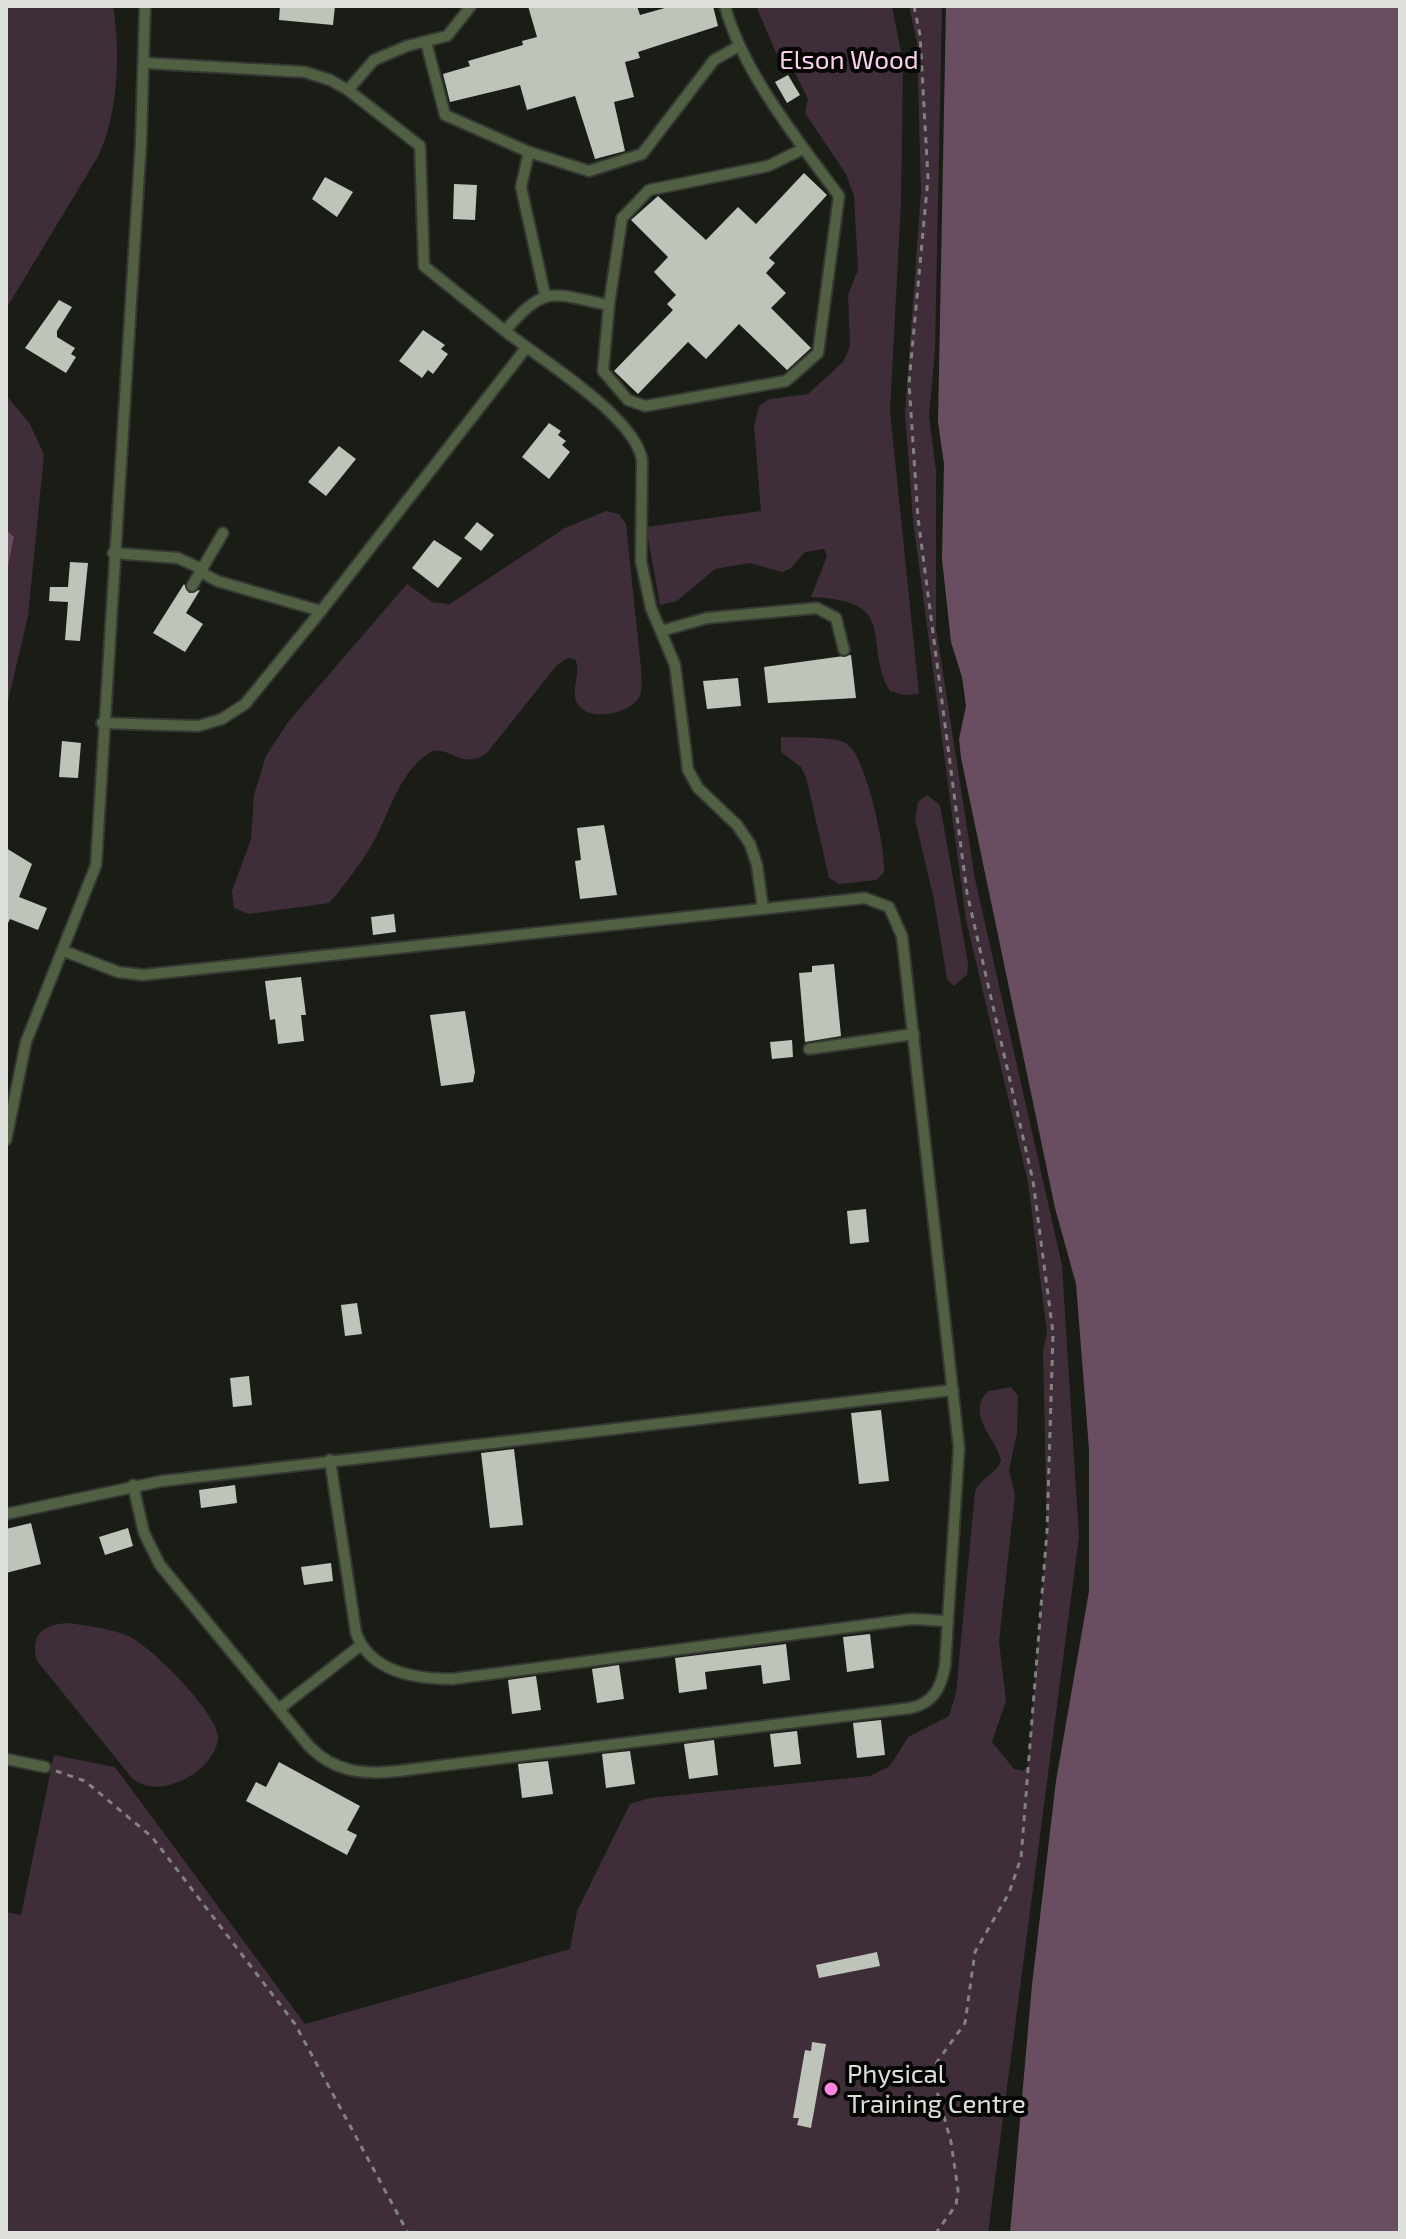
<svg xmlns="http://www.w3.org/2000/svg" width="1406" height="2239" viewBox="0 0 1406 2239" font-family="'Exo 2',sans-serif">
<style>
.green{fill:#3f2d39}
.water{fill:#694e61}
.building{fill:#bfc4ba}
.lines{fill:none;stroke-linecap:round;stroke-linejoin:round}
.service-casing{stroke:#353832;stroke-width:14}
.path{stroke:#80837d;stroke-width:3;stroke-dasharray:6 6;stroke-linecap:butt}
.service{stroke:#515f43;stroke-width:10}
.poi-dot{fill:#fe85df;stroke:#060705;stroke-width:3}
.labels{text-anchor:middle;stroke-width:8;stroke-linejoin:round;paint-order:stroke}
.park-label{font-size:26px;fill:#fad0ed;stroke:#060705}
.poi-label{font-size:26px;fill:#dee0db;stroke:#060705;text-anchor:start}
</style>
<rect width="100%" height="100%" fill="#191d16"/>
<!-- green -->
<g class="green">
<path d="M6,6H113C121,52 118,117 97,158L6,309Z"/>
<path d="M756,6H892L903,63L901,202L890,411L919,694L904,695L890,691C861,641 902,601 811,597L827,556L824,549L805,552L790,569L782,572L750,563L715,569L677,601L660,605L646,527L761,511L754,426L759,406L770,399L808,394L843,362L850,346L848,295L858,270L854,196L846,174L805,113L808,99L795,73L780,62Z"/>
<path d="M909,6H942L935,350L929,416L936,471V628L975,879L1062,1265L1079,1537L988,2233H6V1912L21,1915L54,1755L115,1767L305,2024L570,1949L577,1911L630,1804L650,1798L870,1776L890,1766L908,1737L949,1716L956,1693L975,1492C981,1476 998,1474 1001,1459C994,1436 966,1414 988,1391L1011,1387L1018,1396L1017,1433L1009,1470L1015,1495L999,1642L1006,1701L992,1742L1014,1769L1023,1771L1028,1766L1047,1531L1043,1351L1047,1333L1028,1182L966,920L913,520L905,413L921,192L917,42Z"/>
<polygon points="6,395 30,424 44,455 28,616 6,710 6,576 14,537 6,530"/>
<path d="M606,511L619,514L626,524L641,668C641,678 644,690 638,699C627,714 593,721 580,707C567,692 583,674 575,659L568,658L557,665L486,754C461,771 446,742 429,753C397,774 389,817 370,848C358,867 344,886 329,903L249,914L234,908L232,891L251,839L254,795L266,756L288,722L407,584L432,602L450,604L565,528Z"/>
<path d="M781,737C800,738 825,736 844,742C865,749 886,850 884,872L877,880L839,884L829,878L806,777L801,767L781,752Z"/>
<polygon points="927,795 940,805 968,963 967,975 954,986 947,979 934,900 915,819 918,802"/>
<path d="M68,1623C88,1626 110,1628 128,1636C150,1645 222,1717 218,1740C212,1774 157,1801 132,1778L37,1661C30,1635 43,1624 68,1623Z"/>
</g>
<!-- water -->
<g class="water">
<polygon points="946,6 1400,6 1400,2233 1010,2233 1032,1985 1056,1781 1089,1591 1089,1449 1076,1284 1055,1208 961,758 959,739 966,706 962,677 951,642 942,559 944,464 938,422"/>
<polygon points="6,530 14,537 6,576"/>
</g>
<!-- building -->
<g class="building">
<polygon points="280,6 335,6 333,25 279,20"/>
<polygon points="528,6 637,6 640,15 672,6 713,6 718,26 638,52 640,58 625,62 634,97 614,102 625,151 595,159 575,96 527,110 520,85 450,102 443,74 470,66 468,61 523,45 522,41 537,37"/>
<polygon points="788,75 800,95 787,103 775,82"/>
<polygon points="804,173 827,195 769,258 775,263 766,273 786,293 771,308 811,348 787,370 739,324 706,359 688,342 638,394 614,371 673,310 667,304 676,295 654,272 668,257 631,220 658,196 706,240 738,207 756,224"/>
<polygon points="325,177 353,192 337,217 312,199"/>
<polygon points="454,184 477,185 475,220 453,219"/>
<polygon points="59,300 72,307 57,331 57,337 75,348 71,354 76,357 66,373 25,348"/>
<polygon points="423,330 445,345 441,349 448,354 433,374 428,370 422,378 399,361"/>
<polygon points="549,423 561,431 558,435 566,441 562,445 570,452 549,479 522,457"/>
<polygon points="339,446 356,459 326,496 308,482"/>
<polygon points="477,522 494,535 481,551 464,538"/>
<polygon points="434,540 462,558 438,588 412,568"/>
<polygon points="70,562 88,563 80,641 65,640 68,602 49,601 50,587 68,587"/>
<polygon points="184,584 189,593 200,590 186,613 203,624 185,652 153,633"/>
<polygon points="851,655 856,698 768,703 764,667"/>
<polygon points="738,678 741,706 707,709 703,681"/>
<polygon points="62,741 81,743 78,778 59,777"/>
<polygon points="604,825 617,895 580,899 575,861 581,860 577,828"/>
<polygon points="6,848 32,864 19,897 47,908 38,930 10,919 6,927"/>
<polygon points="394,914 396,932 373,935 371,917"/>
<polygon points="834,964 841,1036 805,1042 799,973 812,972 812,966"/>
<polygon points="301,977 306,1015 301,1015 304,1041 278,1044 275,1019 270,1020 265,981"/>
<polygon points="465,1011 475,1072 473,1082 441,1086 430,1015"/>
<polygon points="792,1040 793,1057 772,1059 770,1042"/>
<polygon points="866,1209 869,1242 850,1244 847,1211"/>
<polygon points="357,1303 362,1334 345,1336 341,1305"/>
<polygon points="249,1376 252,1405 233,1407 230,1378"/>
<polygon points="881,1410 889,1481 859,1484 851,1413"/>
<polygon points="514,1449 523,1525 490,1528 481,1453"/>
<polygon points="235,1485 237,1503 201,1508 199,1490"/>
<polygon points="31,1523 41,1564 6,1573 6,1529"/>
<polygon points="128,1528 133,1546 105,1555 99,1537"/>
<polygon points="331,1563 333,1581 304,1585 301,1567"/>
<polygon points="870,1634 874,1668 847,1672 843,1637"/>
<polygon points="786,1644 790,1680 763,1684 761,1665 705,1672 707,1689 679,1693 675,1658"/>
<polygon points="619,1665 624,1699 597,1703 592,1669"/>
<polygon points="536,1676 541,1710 512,1714 508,1680"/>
<polygon points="881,1720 885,1755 857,1758 853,1723"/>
<polygon points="797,1731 801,1764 774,1767 770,1734"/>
<polygon points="714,1740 718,1775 689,1779 684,1744"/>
<polygon points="630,1751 635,1784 606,1788 602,1754"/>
<polygon points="548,1761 553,1794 522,1798 518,1764"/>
<polygon points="279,1762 360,1806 347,1830 357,1835 347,1855 246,1801 256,1782 266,1787"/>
<polygon points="877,1952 880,1966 819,1978 816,1965"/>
<polygon points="812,2042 826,2044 811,2128 797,2125 799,2118 793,2118 805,2050 811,2051"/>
</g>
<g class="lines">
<!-- service casing -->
<g class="service-casing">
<g id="service">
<path d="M725,6C742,71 799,142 839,196L818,353L786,381L645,406L628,400L603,371L609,305C552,294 546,283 505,331C540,359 635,416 642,460L641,561L651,608L675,665L688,770L698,788L737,825L750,844L757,865L763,909"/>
<polyline points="426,42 445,115 529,152 521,187 545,295"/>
<polyline points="145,63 305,72 330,80 348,90 374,60 407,46 447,36 471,6"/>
<polyline points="348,90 420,146 424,266 505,331"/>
<polyline points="529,152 589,171 642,154 714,60 739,46"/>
<polyline points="609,305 622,218 649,190 768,166 803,149"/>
<polyline points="113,553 178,558 202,569"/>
<polyline points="201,572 217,581 321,611"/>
<polyline points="192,586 223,533"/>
<polyline points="661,631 707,618 817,608 836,618 844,650"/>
<polyline points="102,723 198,726 222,719 245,704 321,611 526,348"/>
<path d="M64,951L118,972L143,975L865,898L889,907L902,936L959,1448L945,1666C941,1688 933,1703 911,1708L398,1771C364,1775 334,1772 309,1746L160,1565L144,1533L133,1485"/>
<polyline points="809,1049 914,1034"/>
<polyline points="6,1140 26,1042 96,865 141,141 145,6"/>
<path d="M330,1460L356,1633C370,1672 415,1679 452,1679L912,1619L948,1621"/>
<polyline points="6,1514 162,1481 953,1390"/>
<polyline points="279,1709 361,1645"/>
<polyline points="6,1759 45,1767"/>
</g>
</g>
<!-- path -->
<g class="path">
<polyline points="914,6 920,35 928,178 909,383 918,518 967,893 1033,1181 1053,1333 1047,1531 1021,1858 1009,1893 975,1952 965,2023 937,2062 933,2077 951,2142 958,2190 956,2205 936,2233"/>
<polyline points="56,1771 85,1781 152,1837 295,2024 408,2233"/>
</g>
<!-- service -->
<use href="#service" class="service"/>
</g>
<!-- markers -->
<circle class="poi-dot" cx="831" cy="2089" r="8"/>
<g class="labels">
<!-- park labels -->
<g class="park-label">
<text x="849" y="69">Elson Wood</text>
</g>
<!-- poi labels -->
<g class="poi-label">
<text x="847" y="2083">Physical<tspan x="847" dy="30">Training Centre</tspan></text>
</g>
</g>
<!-- border -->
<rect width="1406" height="2239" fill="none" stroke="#dee0db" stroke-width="16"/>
</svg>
